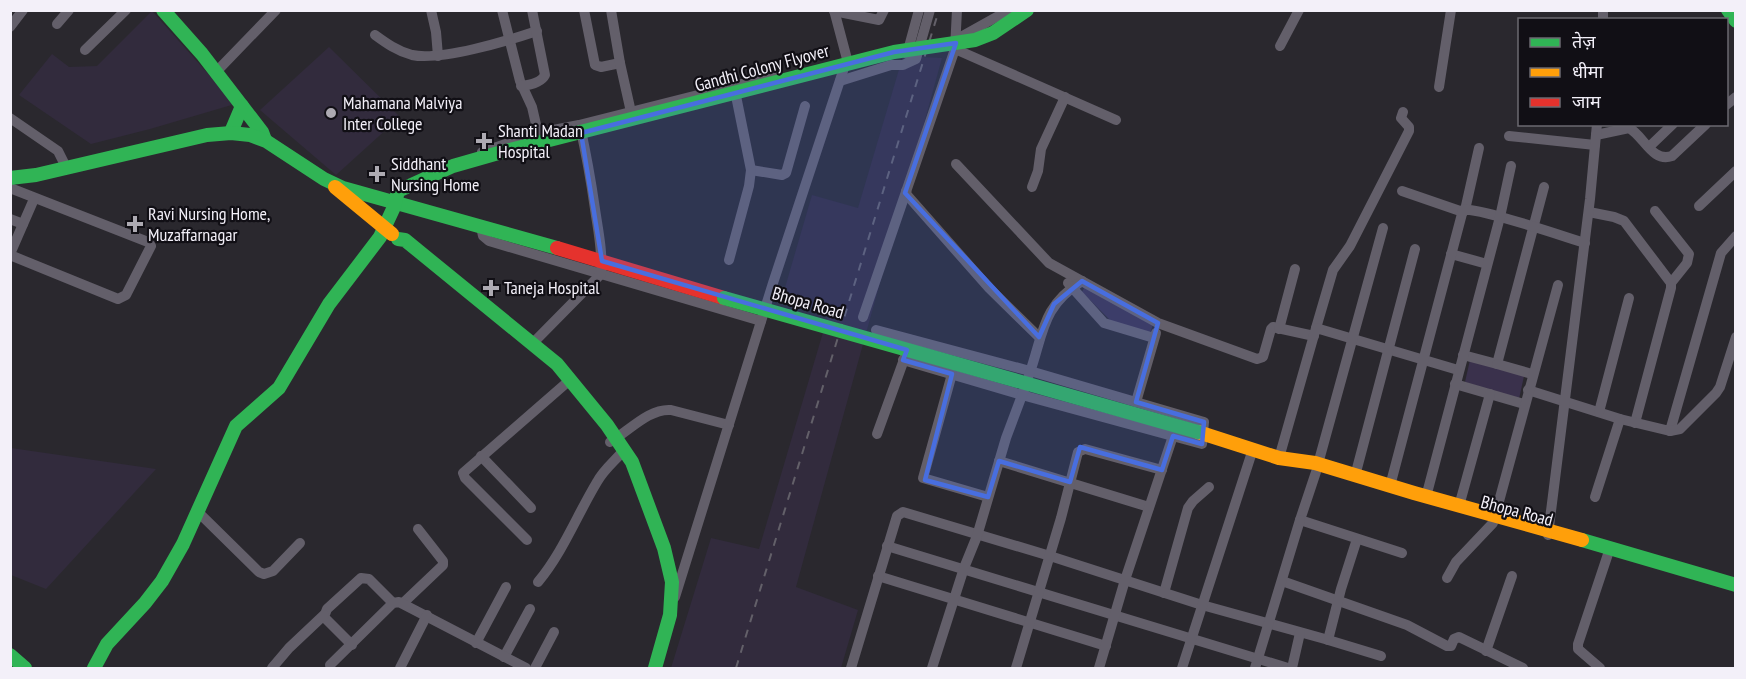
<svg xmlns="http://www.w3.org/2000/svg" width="1746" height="679" viewBox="0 0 1746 679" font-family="'PT Sans Narrow','Noto Sans Devanagari',sans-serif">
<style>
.built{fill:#322b3d}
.green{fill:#3a314c}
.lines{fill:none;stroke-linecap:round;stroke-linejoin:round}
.street{stroke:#635f6a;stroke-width:10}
.fast{stroke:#30b455;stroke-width:14}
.slow{stroke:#ff9f0a;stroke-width:14}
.jam{stroke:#e5322d;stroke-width:14}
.rail{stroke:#636069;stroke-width:2;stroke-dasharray:8 8;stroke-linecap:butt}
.fast-bridge{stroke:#30b455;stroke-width:14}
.marked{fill:#486edf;fill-opacity:0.2;stroke:#486edf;stroke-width:4.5;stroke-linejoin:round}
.poi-dot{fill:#adaab2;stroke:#110f15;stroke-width:2}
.labels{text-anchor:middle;stroke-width:4.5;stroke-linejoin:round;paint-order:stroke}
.street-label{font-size:18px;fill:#f3f0f9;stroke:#110f15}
.poi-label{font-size:18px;fill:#f3f0f9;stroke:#110f15;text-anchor:start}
</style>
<rect width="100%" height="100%" fill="#2a282e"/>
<!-- built -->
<g class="built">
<polygon points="152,11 235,104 150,129 91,144 19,95 52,54 69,67 97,66"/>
<polygon points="329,47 400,117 336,175 260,110"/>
<polygon points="903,56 942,58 796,587 858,610 841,668 671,668 711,538 759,549 829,312 782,298 812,195 858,208"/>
<polygon points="11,448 156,469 46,589 11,575"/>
</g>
<!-- green -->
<g class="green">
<polygon points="1085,286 1154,322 1150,333 1112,322 1082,292"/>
<polygon points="1470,360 1524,376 1519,399 1465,382"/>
</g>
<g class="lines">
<!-- street -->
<g class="street">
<polyline points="431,10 436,32 438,56"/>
<polyline points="502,10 520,81 532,107 538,133"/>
<polyline points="584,10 595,65 601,67 620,63"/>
<polyline points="611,10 620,63 631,112"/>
<polyline points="1603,10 1603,20"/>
<polyline points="834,11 879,20 884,10"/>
<polyline points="57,24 69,10"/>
<polyline points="10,27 23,10"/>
<path d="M375,35C386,43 397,51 412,55C441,61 507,41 537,31"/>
<polyline points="957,39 1009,10"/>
<polyline points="1280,46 1299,10"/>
<polyline points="955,49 1116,120"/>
<polyline points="85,50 126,10"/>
<polyline points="907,54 919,10"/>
<polyline points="217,71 276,10"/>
<polyline points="840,81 891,65 903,65 916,59 930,10"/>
<path d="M521,86C530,85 541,83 545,75L532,10"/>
<polyline points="1439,87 1451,10"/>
<polyline points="1726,105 1736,97"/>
<polyline points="10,118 58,151 64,163"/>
<path d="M1596,135L1629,128C1644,136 1652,163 1672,156L1706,124"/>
<polyline points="1509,136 1595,145"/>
<polyline points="1649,147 1673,124"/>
<polyline points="482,152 538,133 579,125 774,76"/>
<polyline points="956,164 1049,263 1158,323 1257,359 1263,357 1271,329 1273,327 1314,336"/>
<polyline points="751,170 782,175 786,173 805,106"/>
<polyline points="1032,187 1038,171 1041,149 1065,97"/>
<polyline points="10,188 148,242 151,246 126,295 118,299 10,255"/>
<polyline points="906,191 907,195 989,288 1040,338"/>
<polyline points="1402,191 1463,212"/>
<polyline points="1699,206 1736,171"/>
<polyline points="1465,210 1479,148"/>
<polyline points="1655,211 1689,254 1687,263 1671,283"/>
<polyline points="1589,212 1614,217 1624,221 1671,283 1671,288 1635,423"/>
<polyline points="10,219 23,224"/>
<polyline points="481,227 483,236 489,241 761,321"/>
<polyline points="10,254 34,199"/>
<polyline points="1451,254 1487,264"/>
<polyline points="729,260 749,186 751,170 734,86"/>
<polyline points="1068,283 1104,323 1154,338"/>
<polyline points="863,317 955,49 957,10"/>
<polyline points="1316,328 1333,270 1350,246 1409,131 1409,127 1401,118 1403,112"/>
<polyline points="1279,329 1295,269"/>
<polyline points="876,330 1030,371 1204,422 1202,444 1022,395 903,360"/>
<path d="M533,343L601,274C603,252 598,230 595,209C591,181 586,153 580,126"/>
<polyline points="1463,355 1497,364 1544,187"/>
<polyline points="1497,364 1532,374"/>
<polyline points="952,374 923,478 988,497"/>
<path d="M1029,375C1044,333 1041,307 1082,281"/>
<polyline points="1455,384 1524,404"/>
<polyline points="1528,390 1620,419 1670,431 1721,253 1736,236"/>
<polyline points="1136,402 1156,333"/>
<polyline points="1599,412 1629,298"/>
<polyline points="1670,431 1680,429 1716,393 1720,387 1736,337"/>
<polyline points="877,434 906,354"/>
<path d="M610,442C628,432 649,408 671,410L729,425"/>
<polyline points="481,456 531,508"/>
<polyline points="1279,458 1316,328 1458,370"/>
<polyline points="999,461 1149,507"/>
<polyline points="1318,464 1383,228"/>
<polyline points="1316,472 1300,520 1402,553"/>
<polyline points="1355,476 1415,249"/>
<path d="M1390,486L1463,210C1478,207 1565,237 1585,243"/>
<polyline points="1426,497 1500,217 1511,166"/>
<polyline points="1595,497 1620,419"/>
<polyline points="1459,506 1490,394"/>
<polyline points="197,511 259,572 264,574 273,571 300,543"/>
<polyline points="1495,516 1558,285"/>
<polyline points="1548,535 1590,199 1597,124"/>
<polyline points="527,540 465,478 463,473 571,379"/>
<polyline points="887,546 1288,668"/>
<polyline points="878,576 1106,646"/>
<polyline points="1447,578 1456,562 1493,523"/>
<polyline points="1282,581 1407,625 1447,646 1451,646 1454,639 1459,637 1523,668"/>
<path d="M538,582C563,552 577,515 597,482C604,469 615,461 624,450"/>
<polyline points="1164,593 1188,508 1193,501 1209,487"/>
<polyline points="675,597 773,283 847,59 834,10"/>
<polyline points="403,603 443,565 443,561 418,529"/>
<polyline points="1328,640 1341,589 1357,539"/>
<polyline points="476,643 506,587"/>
<polyline points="352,645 324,617 327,609 361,578 369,579 393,603"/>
<polyline points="1486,651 1512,576"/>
<polyline points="504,657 530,609"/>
<polyline points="330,665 393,603 399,602 526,668"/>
<polyline points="272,668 289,648 324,615"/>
<polyline points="400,668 427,615"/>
<polyline points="535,668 554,632"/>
<polyline points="851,668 897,516 903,512 1050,556 1202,605 1325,639 1381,656"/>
<polyline points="932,668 964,568 977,536 1006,438 1024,390"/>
<polyline points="1016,668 1061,518 1078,452 1085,449 1162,470"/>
<polyline points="1099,668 1125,580 1173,436"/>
<polyline points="1182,668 1253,449"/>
<polyline points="1255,668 1300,520"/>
<polyline points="1292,668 1300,633"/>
<polyline points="1600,668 1578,649 1578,644 1608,554"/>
</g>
<!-- fast -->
<g class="fast">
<polyline points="163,10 202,54 262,132 265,140"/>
<polyline points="1728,10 1736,21"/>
<polyline points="231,132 242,106"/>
<polyline points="10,178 36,175 207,135 231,133 250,135 266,141 324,179 343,188 557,248"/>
<polyline points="398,239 405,240 557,364 607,425 632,462 664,548 672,582 670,615 655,668"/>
<polyline points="1582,540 1736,585"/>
<polyline points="10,655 25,668"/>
<polyline points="94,668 107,644 145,603 162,581 183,544 236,426 279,388 329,304 380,237 394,207 398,191 453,166 502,152"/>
</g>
<!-- slow -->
<g class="slow">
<polyline points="335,187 392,234"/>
<polyline points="1198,432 1279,458 1315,463 1414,493 1582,540"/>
</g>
<!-- jam -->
<polyline class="jam" points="557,248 724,298"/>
<!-- rail -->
<polyline class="rail" points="736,668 939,10"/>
<!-- fast-bridge -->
<g class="fast-bridge">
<polyline points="502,152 894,52 975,40 993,33 1027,10"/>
<polyline points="724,298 1198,432"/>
</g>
</g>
<!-- marked area -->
<path class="marked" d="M956,43L905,193L1039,337L1054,304L1082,281L1158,323L1136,402L1204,422L1202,444L1173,436L1162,470L1080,447L1070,482L999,461L988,497L925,480L952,374L903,360L907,350L602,261L581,133L894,52Z"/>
<!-- markers -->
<g class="poi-dot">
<circle cx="331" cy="113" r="6"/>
<path d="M481 132h6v6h6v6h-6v6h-6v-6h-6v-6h6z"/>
<path d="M374 165h6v6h6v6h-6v6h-6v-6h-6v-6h6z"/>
<path d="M132 215h6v6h6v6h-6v6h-6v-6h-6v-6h6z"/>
<path d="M488 279h6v6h6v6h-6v6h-6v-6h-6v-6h6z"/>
</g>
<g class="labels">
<!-- street labels -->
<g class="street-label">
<text transform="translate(762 68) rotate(-15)" y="6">Gandhi Colony Flyover</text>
<text transform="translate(808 303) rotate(16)" y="6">Bhopa Road</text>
<text transform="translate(1517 511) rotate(15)" y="6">Bhopa Road</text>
</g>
<!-- poi labels -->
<g class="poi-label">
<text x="343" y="109">Mahamana Malviya<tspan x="343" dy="21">Inter College</tspan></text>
<text x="498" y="137">Shanti Madan<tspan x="498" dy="21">Hospital</tspan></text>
<text x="391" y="170">Siddhant<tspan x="391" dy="21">Nursing Home</tspan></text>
<text x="148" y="220">Ravi Nursing Home,<tspan x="148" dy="21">Muzaffarnagar</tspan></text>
<text x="504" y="294">Taneja Hospital</text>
</g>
</g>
<!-- border -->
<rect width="1746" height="679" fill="none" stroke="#f3f0f9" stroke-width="24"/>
<!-- legend -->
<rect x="1518" y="18" width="210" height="108" fill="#110f15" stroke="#6b6970" stroke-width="1.5"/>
<rect x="1530" y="38" width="30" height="9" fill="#30b455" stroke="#6b6970" stroke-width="1.5"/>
<text x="1572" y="48" font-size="18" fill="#f3f0f9">तेज़</text>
<rect x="1530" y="68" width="30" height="9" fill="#ff9f0a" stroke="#6b6970" stroke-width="1.5"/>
<text x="1572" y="78" font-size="18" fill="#f3f0f9">धीमा</text>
<rect x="1530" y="98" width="30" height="9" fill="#e5322d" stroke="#6b6970" stroke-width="1.5"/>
<text x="1572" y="108" font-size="18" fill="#f3f0f9">जाम</text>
</svg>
